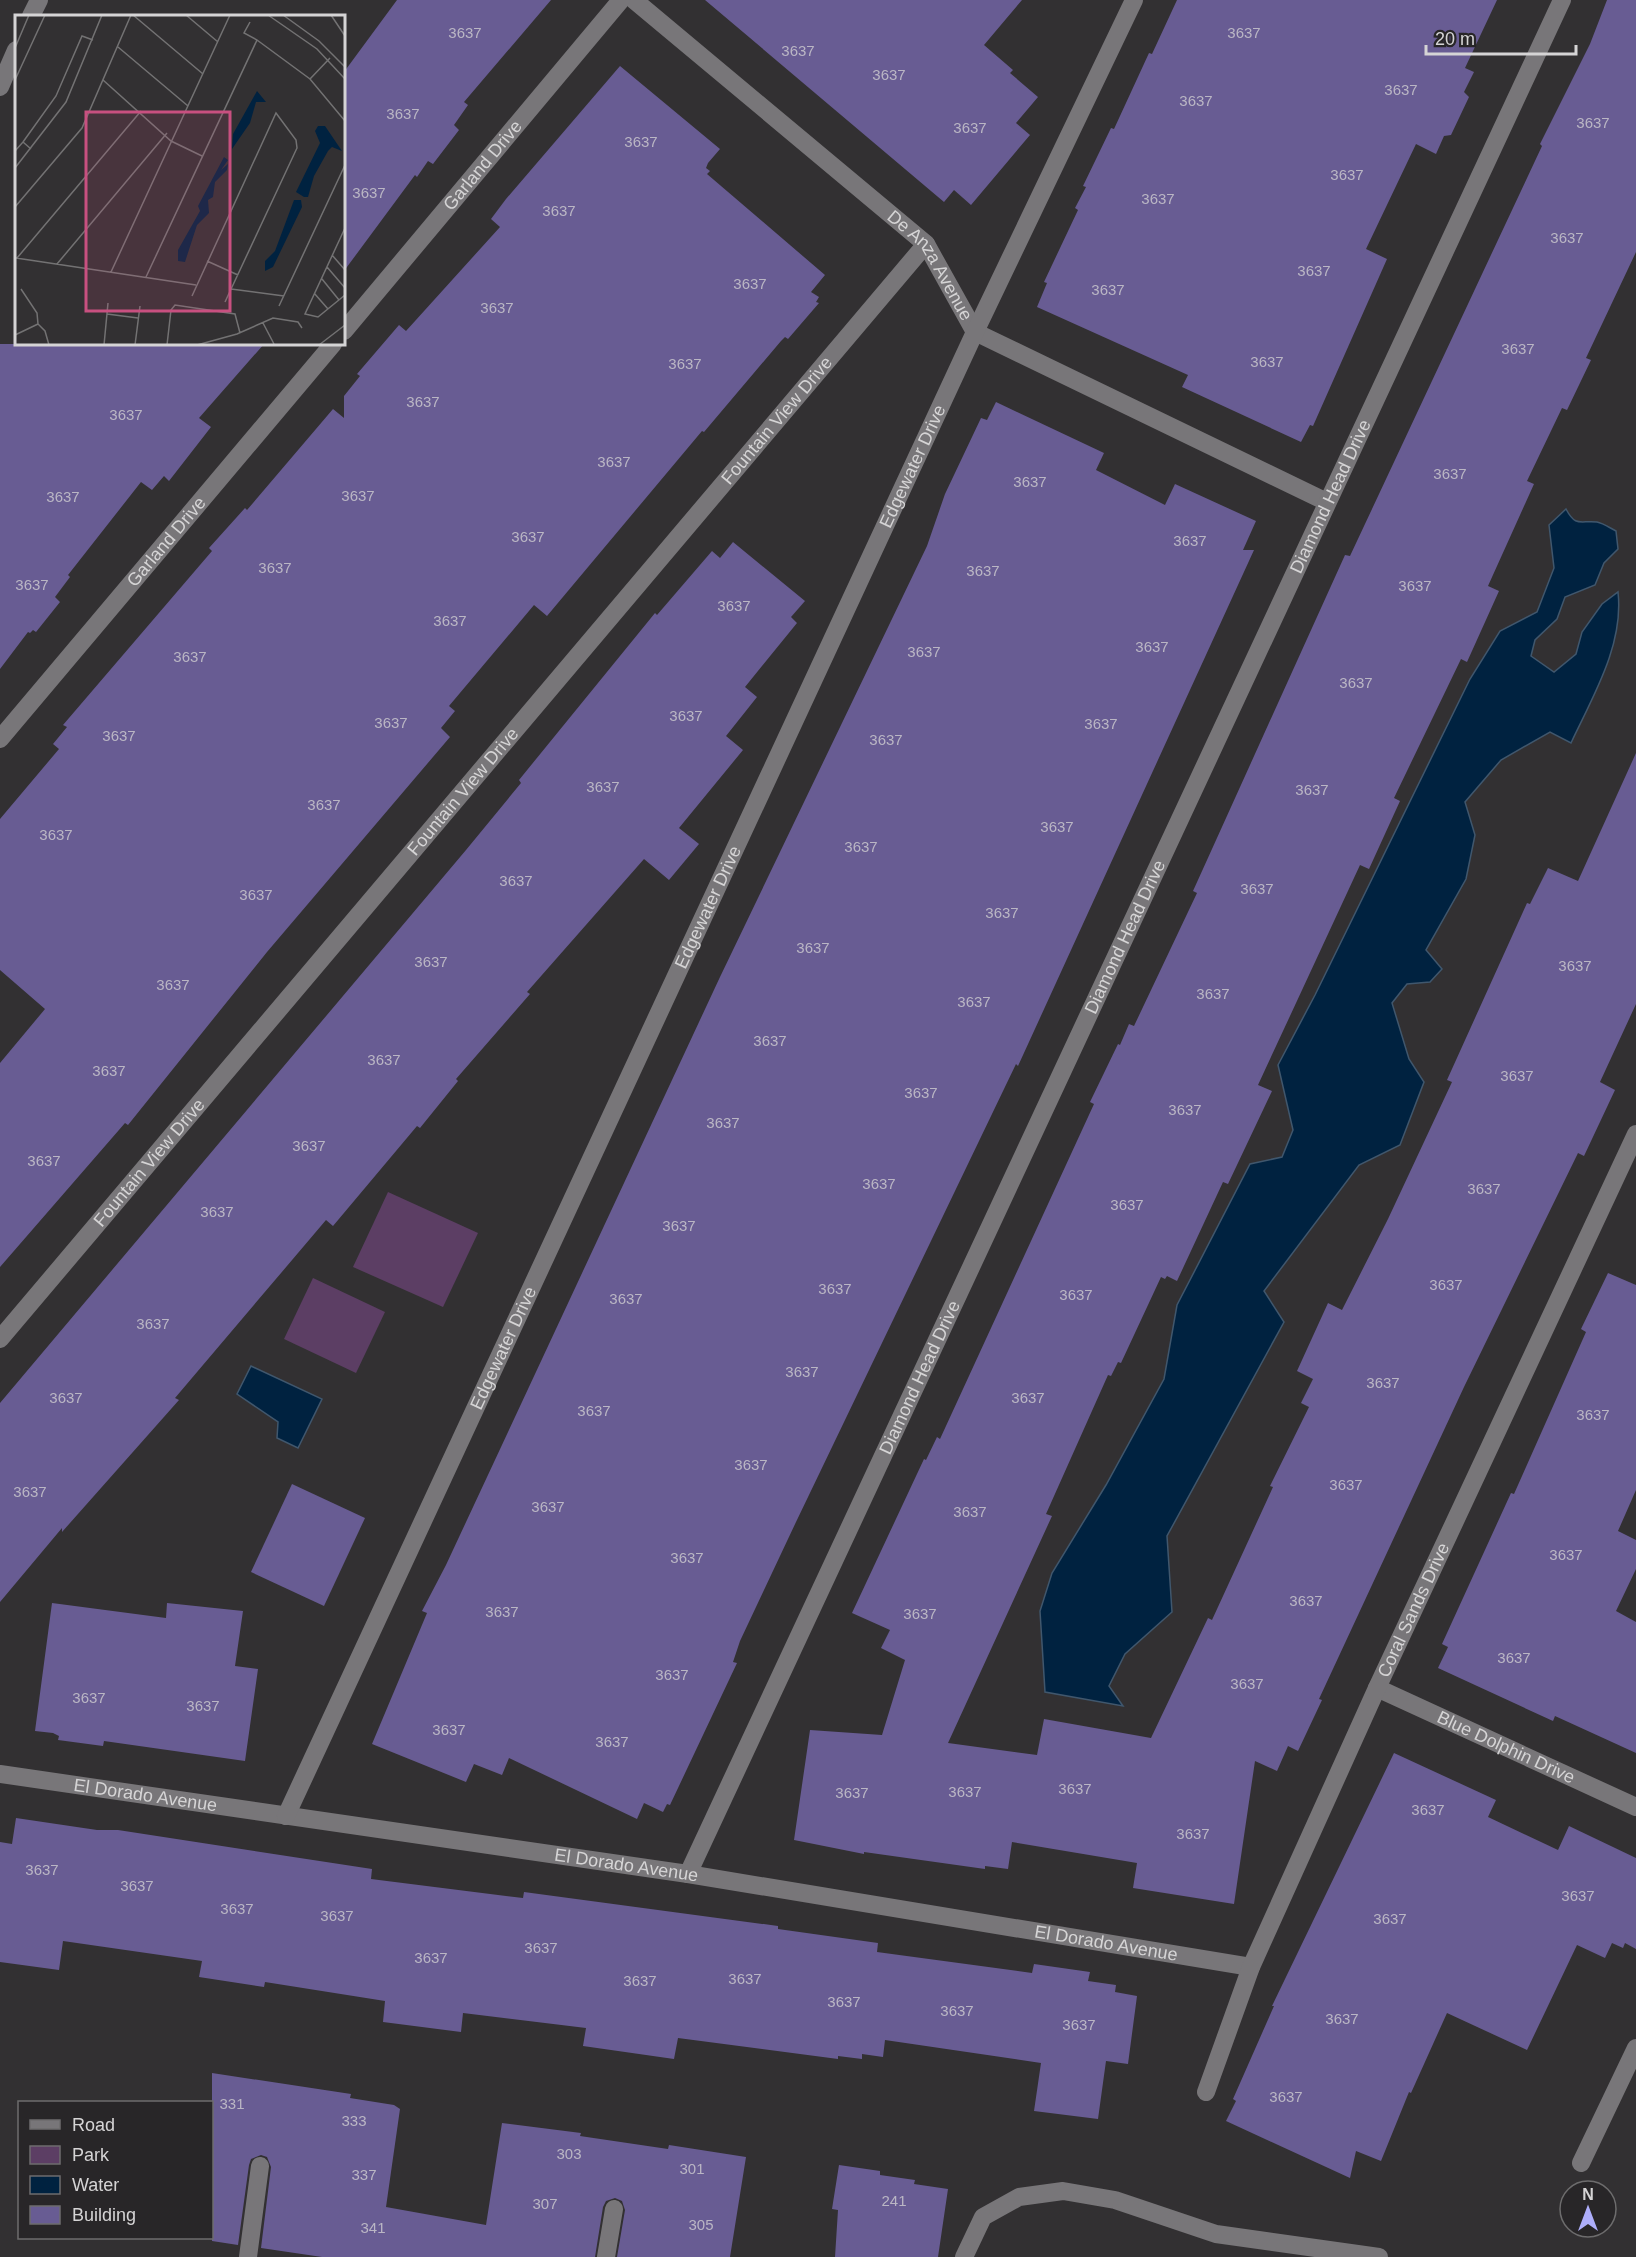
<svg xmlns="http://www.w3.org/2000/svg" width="1636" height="2257" viewBox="0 0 1636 2257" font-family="Helvetica,sans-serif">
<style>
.green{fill:#5c3e64}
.water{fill:#002240;stroke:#40576d;stroke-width:1.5}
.building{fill:#685c93}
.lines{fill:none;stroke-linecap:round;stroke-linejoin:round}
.minor{stroke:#787679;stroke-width:18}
.labels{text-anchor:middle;stroke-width:6;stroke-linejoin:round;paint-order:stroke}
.number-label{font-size:15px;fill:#bab6c4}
.street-label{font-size:18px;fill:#d5d4d5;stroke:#282628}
.inset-road{fill:none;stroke:#737273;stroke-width:1.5}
.view{fill:#c85080;fill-opacity:0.15;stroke:#c85080;stroke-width:3}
.inset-edge{fill:none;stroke:#d5d4d5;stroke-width:3}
</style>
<rect width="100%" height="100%" fill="#323032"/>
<!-- green -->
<g class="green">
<polygon points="388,1192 478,1233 443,1307 353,1267"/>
<polygon points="313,1278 385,1312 356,1373 284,1339"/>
</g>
<!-- water -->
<g class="water">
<path d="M1566,509C1576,528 1581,520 1597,522C1603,523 1610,528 1616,531L1618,549L1604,563L1595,585L1565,597L1557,619L1535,640L1531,656L1554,672L1576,654L1582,632L1602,604L1618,592C1624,645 1593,696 1571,743L1550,732L1501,760L1465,802L1475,835L1466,879L1426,950L1442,969L1430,982L1407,984L1392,1003L1409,1059L1424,1082L1400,1145L1359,1165L1264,1291L1284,1322L1167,1536L1172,1612L1125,1654L1109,1686L1123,1706L1045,1692L1040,1611L1052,1573L1106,1485L1164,1379L1177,1305L1250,1164L1282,1157L1293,1130L1278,1065L1315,995L1470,679L1500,631L1537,612L1554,568L1549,525Z"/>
<polygon points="251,1366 322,1399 298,1448 277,1438 278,1422 237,1394"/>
</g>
<!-- building -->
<g class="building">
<polygon points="397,0 551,0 464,102 468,105 454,125 459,130 433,164 428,161 417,177 415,175 344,271 344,72"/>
<polygon points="705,0 1022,0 984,45 1013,70 1010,73 1038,97 1016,123 1030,135 971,205 954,190 944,202"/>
<polygon points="1177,0 1497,0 1465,68 1474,72 1464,92 1469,97 1451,135 1444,136 1436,154 1416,144 1366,249 1387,259 1313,426 1310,425 1301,442 1182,387 1188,375 1037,307 1047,283 1044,282 1078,210 1075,208 1086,187 1083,186 1111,128 1114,129 1149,53 1152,54"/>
<polygon points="1607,0 1636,0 1636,252 1586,358 1591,360 1567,410 1562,408 1527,481 1534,484 1488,586 1499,591 1467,662 1461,659 1394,798 1400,801 1369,869 1360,865 1258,1085 1272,1091 1228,1184 1223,1182 1177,1281 1167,1276 1165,1279 1161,1277 1121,1363 1118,1362 1111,1376 1108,1375 1046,1514 1052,1516 948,1743 1037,1755 1044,1719 1151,1738 1208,1618 1212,1620 1273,1487 1270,1486 1309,1407 1301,1403 1313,1379 1297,1371 1328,1303 1342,1310 1388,1219 1452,1082 1447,1080 1527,903 1530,904 1548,868 1578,881 1636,753 1636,1004 1600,1082 1615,1090 1584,1156 1578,1153 1464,1387 1319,1699 1322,1700 1298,1751 1288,1746 1277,1771 1255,1761 1234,1904 1133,1888 1137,1863 1012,1842 1008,1869 985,1866 985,1869 864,1852 864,1854 794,1840 810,1730 882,1735 905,1660 881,1648 890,1630 852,1613 924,1459 926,1460 937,1437 940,1439 1094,1104 1090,1102 1118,1044 1120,1045 1129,1024 1134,1026 1197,893 1193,891 1345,555 1350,556 1542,146 1540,144 1590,44"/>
<polygon points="620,66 720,149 708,163 706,168 710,171 707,174 825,275 811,292 819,297 816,302 819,303 788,339 785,337 781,341 704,432 702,431 547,616 534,605 449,706 455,711 441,728 450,737 267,952 128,1125 125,1123 0,1267 0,1063 45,1009 0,970 0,819 59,749 53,744 67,727 63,725 212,551 209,548 245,508 247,510 333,409 344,418 344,396 360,376 357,374 399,325 406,331 500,227 491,219 506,199"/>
<polygon points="0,344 264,344 199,418 211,427 169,481 164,476 152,490 141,482 68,575 70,577 55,597 60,602 36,632 33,630 30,633 28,632 0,669"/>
<polygon points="996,402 1104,453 1096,470 1165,505 1175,484 1256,521 1243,550 1254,550 1018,1066 1016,1064 796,1522 740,1641 733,1662 737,1663 670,1805 667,1804 663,1812 644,1803 637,1819 509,1758 502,1775 474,1764 466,1782 372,1744 427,1613 422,1611 446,1565 720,977 927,546 945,494 981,418 987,420"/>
<polygon points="733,542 805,601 791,617 797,623 745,687 757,697 726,736 743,750 679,828 699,844 669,880 644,859 527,992 530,994 456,1079 458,1081 420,1128 417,1126 333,1226 326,1220 175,1398 179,1400 62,1532 62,1528 0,1602 0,1403 466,850 521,783 519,780 655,613 657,615 712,551 720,558"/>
<polygon points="1608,1273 1636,1285 1636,1490 1618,1531 1636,1540 1636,1569 1616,1611 1636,1622 1636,1753 1555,1716 1553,1721 1438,1668 1448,1647 1442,1644 1511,1493 1514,1494 1586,1332 1581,1329"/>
<polygon points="292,1484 365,1518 324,1606 251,1572"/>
<polygon points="52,1603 166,1618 167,1603 243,1611 235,1666 258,1669 245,1761 104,1741 103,1746 58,1740 59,1736 53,1733 35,1731"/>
<polygon points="1394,1753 1496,1800 1488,1817 1558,1850 1569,1826 1636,1858 1636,1949 1625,1943 1623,1948 1612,1943 1605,1958 1577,1945 1527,2050 1447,2013 1411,2093 1409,2092 1381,2161 1356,2151 1350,2178 1226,2121 1236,2101 1233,2099 1274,2006 1272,2006"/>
<polygon points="16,1818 97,1830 118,1830 372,1869 371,1879 523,1898 524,1892 778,1926 778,1929 878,1943 877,1952 1032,1973 1034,1964 1090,1972 1088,1981 1116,1985 1115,1992 1137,1996 1128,2064 1106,2061 1098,2119 1034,2111 1041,2063 885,2040 883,2057 862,2054 862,2059 838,2056 838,2059 678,2038 674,2059 583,2046 586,2028 463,2013 461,2032 383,2022 385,2001 265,1982 264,1987 199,1977 202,1961 63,1941 59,1970 0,1962 0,1842 12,1844"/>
<polygon points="212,2073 351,2094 350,2098 394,2105 400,2109 386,2207 486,2225 502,2123 581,2133 580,2136 668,2149 669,2145 746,2157 730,2257 617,2257 625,2210 622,2201 615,2198 606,2201 603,2207 595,2257 322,2257 261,2248 271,2167 267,2157 261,2155 251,2159 249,2165 238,2245 212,2241"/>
<polygon points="839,2165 880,2171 880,2175 915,2180 914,2184 948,2189 938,2257 835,2257 838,2210 832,2209"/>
</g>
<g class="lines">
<!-- minor -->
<g class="minor">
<path id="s1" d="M634,0L926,244L975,332L1327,502"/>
<polyline points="31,16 39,0"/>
<polyline points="0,87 16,50"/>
<path id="s2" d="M344,331L621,0"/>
<path id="s3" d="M0,739L333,344"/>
<path id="s4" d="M0,1339L926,244"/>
<path id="s5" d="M1377,1688L1636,1807"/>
<path id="s6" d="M0,1774L688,1874L1251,1967"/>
<path id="s7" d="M286,1816L975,332L1134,0"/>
<path id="s8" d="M688,1874L1562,0"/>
<path id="s9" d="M1206,2092L1251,1967L1377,1688L1636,1134"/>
<polyline points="1581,2163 1636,2048"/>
<polyline points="248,2257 260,2166"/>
<polyline points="606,2257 614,2209"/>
<polyline points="964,2257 983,2217 1019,2197 1063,2191 1115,2200 1216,2234 1379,2257"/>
</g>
</g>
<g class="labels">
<!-- number labels -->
<g class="number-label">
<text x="465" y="38">3637</text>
<text x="1244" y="38">3637</text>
<text x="798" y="56">3637</text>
<text x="889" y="80">3637</text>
<text x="1401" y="95">3637</text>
<text x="1196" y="106">3637</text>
<text x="403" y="119">3637</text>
<text x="1593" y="128">3637</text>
<text x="970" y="133">3637</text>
<text x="641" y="147">3637</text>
<text x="1347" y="180">3637</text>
<text x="369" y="198">3637</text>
<text x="1158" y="204">3637</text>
<text x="559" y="216">3637</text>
<text x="1567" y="243">3637</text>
<text x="1314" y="276">3637</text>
<text x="750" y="289">3637</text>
<text x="1108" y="295">3637</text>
<text x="497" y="313">3637</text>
<text x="1518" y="354">3637</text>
<text x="1267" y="367">3637</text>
<text x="685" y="369">3637</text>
<text x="423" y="407">3637</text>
<text x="126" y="420">3637</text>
<text x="614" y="467">3637</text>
<text x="1450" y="479">3637</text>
<text x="1030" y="487">3637</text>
<text x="358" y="501">3637</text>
<text x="63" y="502">3637</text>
<text x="528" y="542">3637</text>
<text x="1190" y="546">3637</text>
<text x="275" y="573">3637</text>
<text x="983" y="576">3637</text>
<text x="32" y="590">3637</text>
<text x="1415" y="591">3637</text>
<text x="734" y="611">3637</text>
<text x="450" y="626">3637</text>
<text x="1152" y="652">3637</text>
<text x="924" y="657">3637</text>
<text x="190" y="662">3637</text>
<text x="1356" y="688">3637</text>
<text x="686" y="721">3637</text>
<text x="391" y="728">3637</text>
<text x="1101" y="729">3637</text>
<text x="119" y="741">3637</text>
<text x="886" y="745">3637</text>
<text x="603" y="792">3637</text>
<text x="1312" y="795">3637</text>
<text x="324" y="810">3637</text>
<text x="1057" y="832">3637</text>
<text x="56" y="840">3637</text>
<text x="861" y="852">3637</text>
<text x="516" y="886">3637</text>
<text x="1257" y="894">3637</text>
<text x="256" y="900">3637</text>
<text x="1002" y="918">3637</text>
<text x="813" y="953">3637</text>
<text x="431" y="967">3637</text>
<text x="1575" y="971">3637</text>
<text x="173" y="990">3637</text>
<text x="1213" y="999">3637</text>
<text x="974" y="1007">3637</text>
<text x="770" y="1046">3637</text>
<text x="384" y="1065">3637</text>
<text x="109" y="1076">3637</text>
<text x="1517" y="1081">3637</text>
<text x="921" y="1098">3637</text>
<text x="1185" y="1115">3637</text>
<text x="723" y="1128">3637</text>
<text x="309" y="1151">3637</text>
<text x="44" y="1166">3637</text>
<text x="879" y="1189">3637</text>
<text x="1484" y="1194">3637</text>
<text x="1127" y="1210">3637</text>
<text x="217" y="1217">3637</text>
<text x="679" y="1231">3637</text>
<text x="1446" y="1290">3637</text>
<text x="835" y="1294">3637</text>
<text x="1076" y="1300">3637</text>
<text x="626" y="1304">3637</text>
<text x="153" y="1329">3637</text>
<text x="802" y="1377">3637</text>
<text x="1383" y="1388">3637</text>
<text x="66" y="1403">3637</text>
<text x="1028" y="1403">3637</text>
<text x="594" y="1416">3637</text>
<text x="1593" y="1420">3637</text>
<text x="751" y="1470">3637</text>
<text x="1346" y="1490">3637</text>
<text x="30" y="1497">3637</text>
<text x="548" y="1512">3637</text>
<text x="970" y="1517">3637</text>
<text x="1566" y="1560">3637</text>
<text x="687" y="1563">3637</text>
<text x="1306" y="1606">3637</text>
<text x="502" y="1617">3637</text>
<text x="920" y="1619">3637</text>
<text x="1514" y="1663">3637</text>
<text x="672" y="1680">3637</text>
<text x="1247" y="1689">3637</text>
<text x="89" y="1703">3637</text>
<text x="203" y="1711">3637</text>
<text x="449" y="1735">3637</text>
<text x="612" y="1747">3637</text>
<text x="1075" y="1794">3637</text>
<text x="965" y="1797">3637</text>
<text x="852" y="1798">3637</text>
<text x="1428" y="1815">3637</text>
<text x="1193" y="1839">3637</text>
<text x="42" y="1875">3637</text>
<text x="137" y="1891">3637</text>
<text x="1578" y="1901">3637</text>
<text x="237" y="1914">3637</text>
<text x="337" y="1921">3637</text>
<text x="1390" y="1924">3637</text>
<text x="541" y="1953">3637</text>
<text x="431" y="1963">3637</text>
<text x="745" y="1984">3637</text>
<text x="640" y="1986">3637</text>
<text x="844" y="2007">3637</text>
<text x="957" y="2016">3637</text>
<text x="1342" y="2024">3637</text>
<text x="1079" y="2030">3637</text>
<text x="1286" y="2102">3637</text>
<text x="232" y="2109">331</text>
<text x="354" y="2126">333</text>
<text x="569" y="2159">303</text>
<text x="692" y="2174">301</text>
<text x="364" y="2180">337</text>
<text x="894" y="2206">241</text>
<text x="545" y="2209">307</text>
<text x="701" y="2230">305</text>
<text x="373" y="2233">341</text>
</g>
<!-- street labels -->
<g class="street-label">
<text dy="6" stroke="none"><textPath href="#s2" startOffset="216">Garland Drive</textPath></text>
<text dy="6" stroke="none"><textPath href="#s1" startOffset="400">De Anza Avenue</textPath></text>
<text dy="6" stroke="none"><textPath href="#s4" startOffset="1203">Fountain View Drive</textPath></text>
<text dy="6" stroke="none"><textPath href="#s7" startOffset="1488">Edgewater Drive</textPath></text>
<text dy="6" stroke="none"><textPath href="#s8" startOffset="1520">Diamond Head Drive</textPath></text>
<text dy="6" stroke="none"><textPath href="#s3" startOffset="258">Garland Drive</textPath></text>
<text dy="6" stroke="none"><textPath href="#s4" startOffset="717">Fountain View Drive</textPath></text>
<text dy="6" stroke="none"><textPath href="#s7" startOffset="1002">Edgewater Drive</textPath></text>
<text dy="6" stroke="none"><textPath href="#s8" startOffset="1034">Diamond Head Drive</textPath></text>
<text dy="6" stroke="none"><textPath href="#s4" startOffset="231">Fountain View Drive</textPath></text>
<text dy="6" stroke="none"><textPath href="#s7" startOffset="516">Edgewater Drive</textPath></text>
<text dy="6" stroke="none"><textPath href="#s8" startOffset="548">Diamond Head Drive</textPath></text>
<text dy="6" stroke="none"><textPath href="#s9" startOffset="525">Coral Sands Drive</textPath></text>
<text dy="6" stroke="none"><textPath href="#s5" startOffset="142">Blue Dolphin Drive</textPath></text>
<text dy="6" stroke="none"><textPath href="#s6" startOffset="147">El Dorado Avenue</textPath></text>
<text dy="6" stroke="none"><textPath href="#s6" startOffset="633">El Dorado Avenue</textPath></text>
<text dy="6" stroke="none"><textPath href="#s6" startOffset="1119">El Dorado Avenue</textPath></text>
</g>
</g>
<!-- overview -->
<g transform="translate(15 15)">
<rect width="330" height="330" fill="#323032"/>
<path d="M242,76L251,87H241L235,108L217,134L218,119ZM303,111H310L327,136L317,132L313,136L299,161L293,182H289L281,177L305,128L300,116ZM209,142L213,145L206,155L213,149L212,155L200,167L198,182L193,185L194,198L182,210L170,247L163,246V235L185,196L183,191ZM279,185H286L287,192L258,252L250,256V246L260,236Z" fill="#002240"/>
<path class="inset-road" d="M118,0L188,59M171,0L203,27M253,0L302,34L330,64M268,0L304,26L330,52M316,0L330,21M242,25L295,64L330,106M103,32L173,91M0,33L14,0M295,64L315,43M0,65L30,0M88,65L156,126L187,141M8,127L41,81L67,21L78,25M0,136L8,127L16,134M0,153L51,87L87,0M0,192L67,113L116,0M330,213L290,299L303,302L330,280M317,240L330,255M1,243L181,270M2,243L126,96M192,246L223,260M42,249L152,118M312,252L330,273M96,257L215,0M131,262L242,25L229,18L235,7M307,264L324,285M6,274L22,298L23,309L30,316L34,330M216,274L269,281M299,278L313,294M177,281L261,98L281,125L282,133L210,287M264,291L330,150M92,299L123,303M248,308L259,329M0,320L23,309M89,330L93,288M120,330L125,291M152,330L156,295L160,290L220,299L225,318M182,330L222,319L258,303L283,307L287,313M304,330L330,310"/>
<path class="view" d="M71,97H215V296H71Z"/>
<rect width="330" height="330" class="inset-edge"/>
</g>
<!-- legend -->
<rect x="18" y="2101" width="195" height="138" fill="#282628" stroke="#6d6c6d" stroke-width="1.5"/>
<rect x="30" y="2120" width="30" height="9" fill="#787679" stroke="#6d6c6d" stroke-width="1.5"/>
<text x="72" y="2131" font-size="18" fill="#d5d4d5">Road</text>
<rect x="30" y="2146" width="30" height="18" fill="#5c3e64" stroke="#6d6c6d" stroke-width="1.5"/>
<text x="72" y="2161" font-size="18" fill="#d5d4d5">Park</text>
<rect x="30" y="2176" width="30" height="18" fill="#002240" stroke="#6d6c6d" stroke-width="1.5"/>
<text x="72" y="2191" font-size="18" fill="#d5d4d5">Water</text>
<rect x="30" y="2206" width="30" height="18" fill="#685c93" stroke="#6d6c6d" stroke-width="1.5"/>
<text x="72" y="2221" font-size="18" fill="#d5d4d5">Building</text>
<!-- north arrow -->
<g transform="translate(1588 2209)"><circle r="28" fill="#282628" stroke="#6d6c6d" stroke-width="1.5"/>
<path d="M0-4.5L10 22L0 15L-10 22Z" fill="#aeaefb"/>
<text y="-9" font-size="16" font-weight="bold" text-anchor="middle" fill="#d5d4d5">N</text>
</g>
<!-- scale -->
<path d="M1426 45v9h150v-9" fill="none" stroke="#d5d4d5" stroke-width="3"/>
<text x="1435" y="45" font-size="18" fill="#d5d4d5" stroke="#282628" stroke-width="4.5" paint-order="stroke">20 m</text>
</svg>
